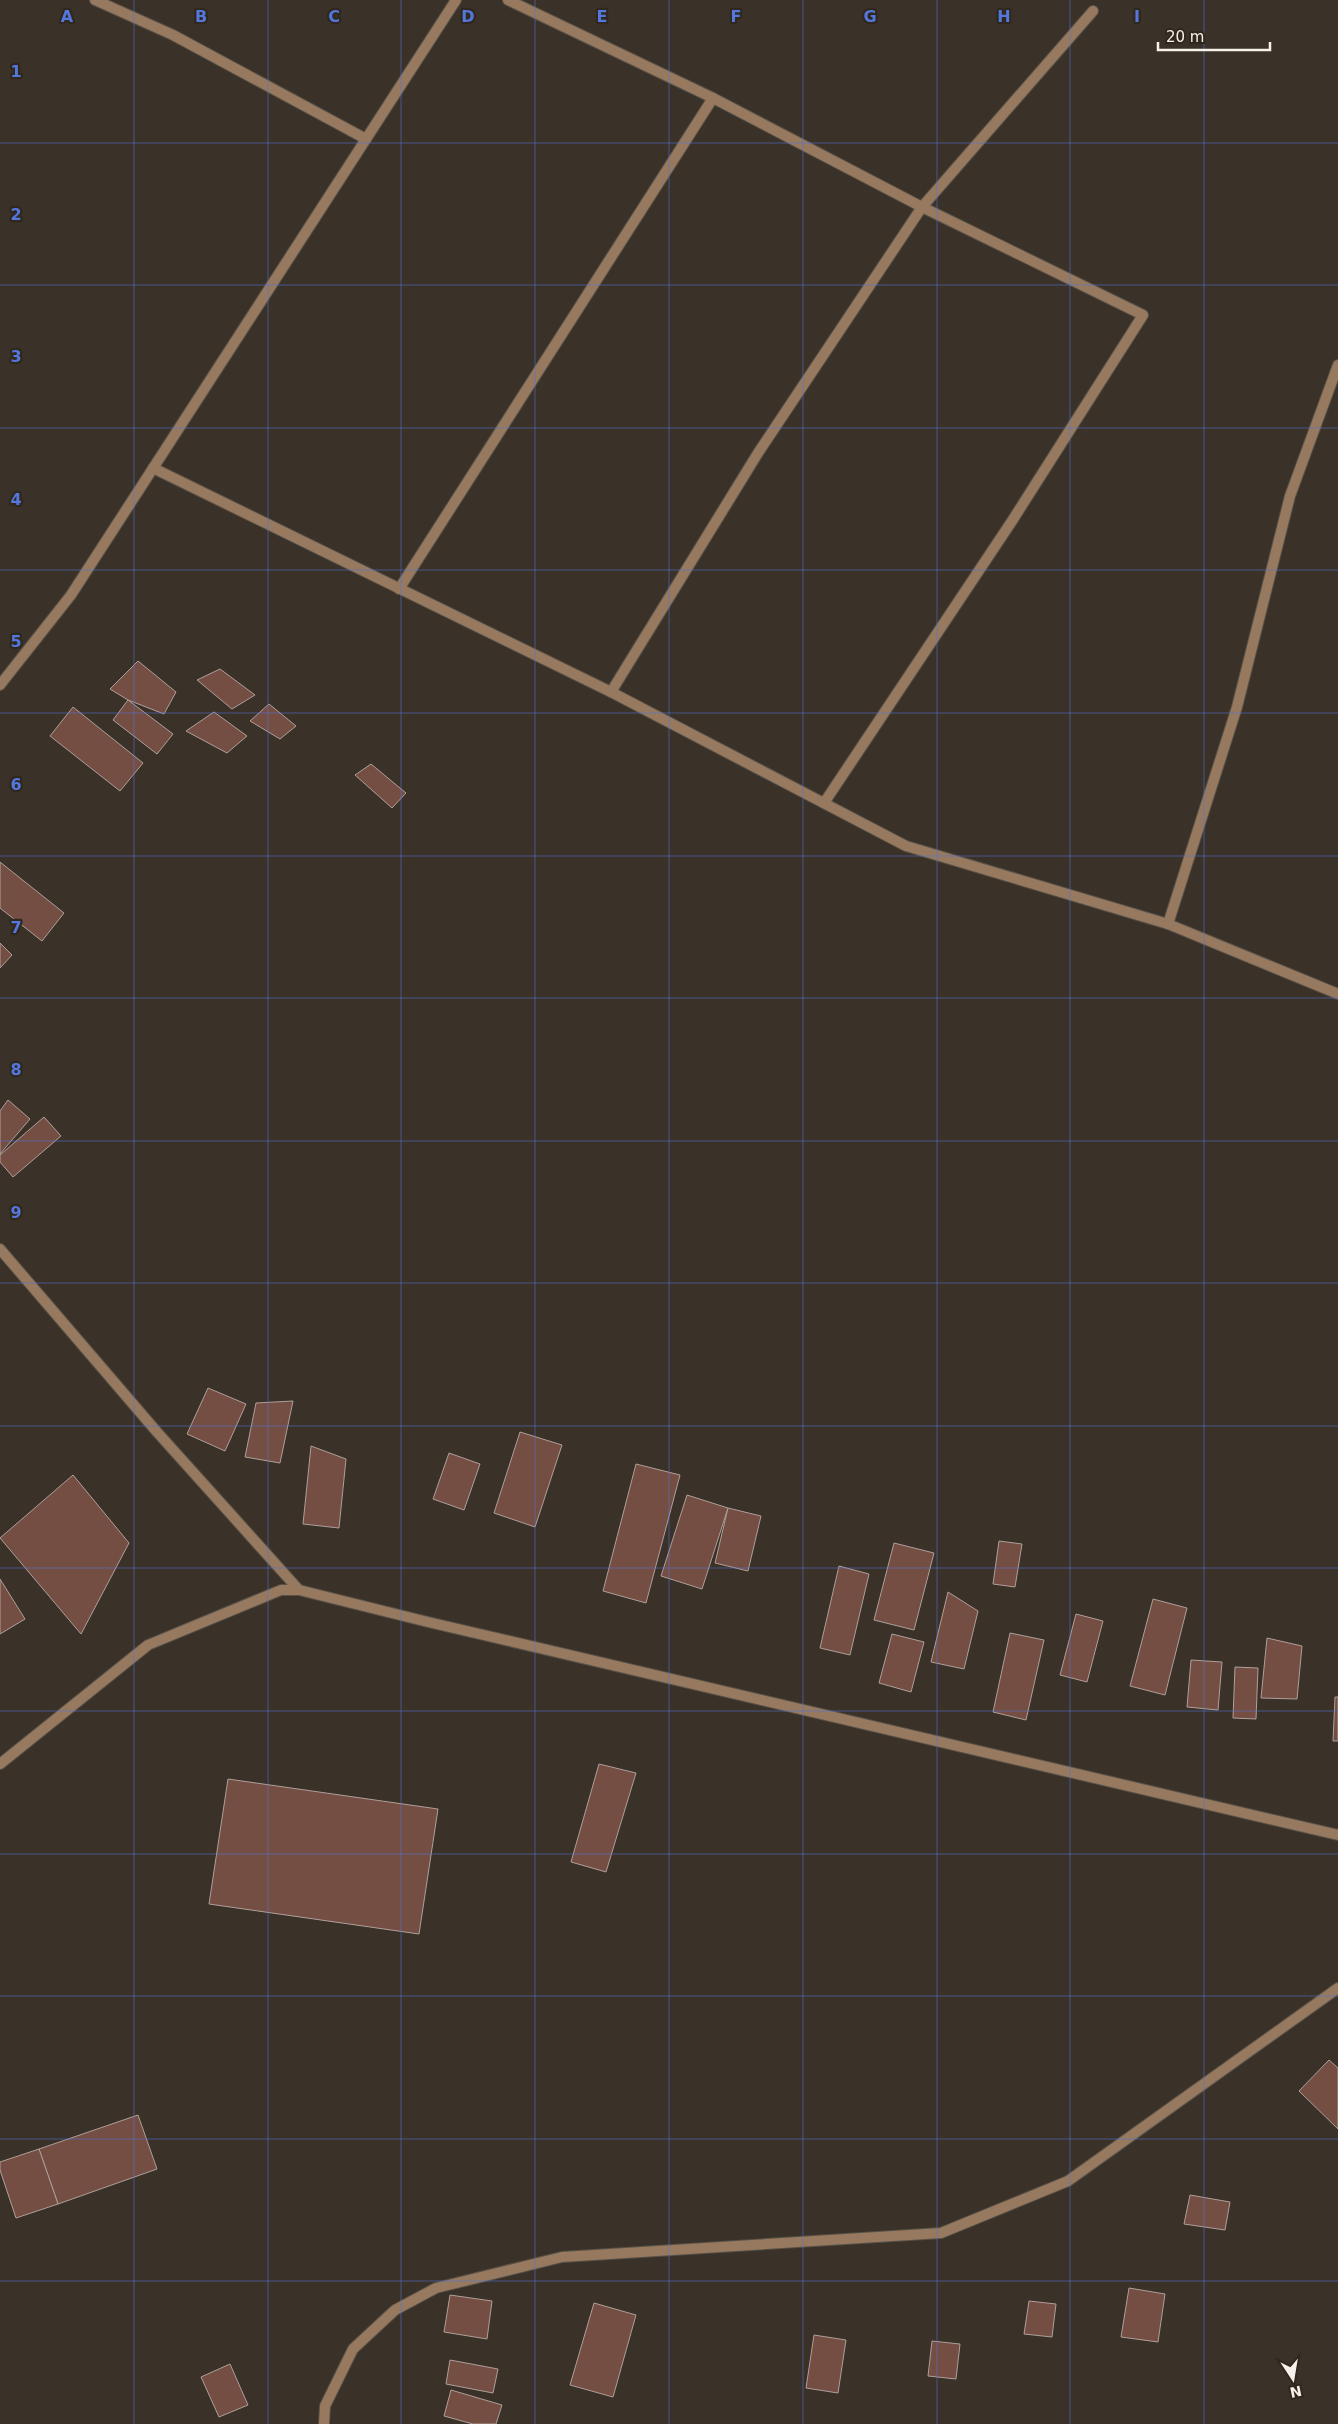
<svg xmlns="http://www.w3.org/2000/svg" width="1338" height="2424" viewBox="0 0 1338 2424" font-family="'DejaVu Sans',sans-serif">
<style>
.building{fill:#754e43;stroke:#ae9f9a}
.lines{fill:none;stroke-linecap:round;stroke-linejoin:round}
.minor-casing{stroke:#585148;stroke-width:12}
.tertiary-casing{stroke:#585148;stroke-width:12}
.minor{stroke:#96795e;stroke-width:10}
.tertiary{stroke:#96795e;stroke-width:10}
.grid{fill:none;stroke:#5477dd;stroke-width:1;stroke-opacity:0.55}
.grid-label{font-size:16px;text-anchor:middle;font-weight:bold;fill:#5477dd;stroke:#30281f;stroke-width:4.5;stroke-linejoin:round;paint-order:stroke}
</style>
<rect width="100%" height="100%" fill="#3a3229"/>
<!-- building -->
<g class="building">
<polygon points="138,661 176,692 164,714 128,700 110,689"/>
<polygon points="220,669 255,695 232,709 197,680"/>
<polygon points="128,700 173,734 157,754 113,720"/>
<polygon points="269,704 296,726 280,739 250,721"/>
<polygon points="73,707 143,763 120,791 50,736"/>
<polygon points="214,712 247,736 227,753 186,731"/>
<polygon points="371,764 406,793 392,808 355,775"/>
<polygon points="0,862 64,913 42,941 0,908"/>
<polygon points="0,943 12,955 0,968"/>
<polygon points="8,1100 30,1119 0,1154 0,1111"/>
<polygon points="44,1117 61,1136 13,1177 0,1162 0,1155"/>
<polygon points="208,1388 246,1404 225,1451 187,1434"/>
<polygon points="293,1401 280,1463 245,1457 256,1403"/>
<polygon points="520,1432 562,1445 535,1527 494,1513"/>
<polygon points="311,1446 346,1459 339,1528 303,1524"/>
<polygon points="449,1453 480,1464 464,1510 433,1499"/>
<polygon points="636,1464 680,1475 646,1603 603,1591"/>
<polygon points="73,1475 129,1543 81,1634 0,1538"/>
<polygon points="687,1495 728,1508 702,1589 661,1576"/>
<polygon points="728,1508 761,1516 748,1571 715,1563"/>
<polygon points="999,1541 1022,1544 1015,1587 993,1584"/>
<polygon points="894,1543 934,1553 914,1630 874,1620"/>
<polygon points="839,1566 869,1574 850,1655 820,1648"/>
<polygon points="0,1579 25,1619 0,1634"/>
<polygon points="948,1592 978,1611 964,1669 931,1662"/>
<polygon points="1153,1599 1187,1608 1165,1695 1130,1686"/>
<polygon points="1076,1614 1103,1621 1087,1682 1060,1675"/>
<polygon points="1010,1633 1044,1640 1026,1720 993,1712"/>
<polygon points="892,1634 924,1642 911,1692 879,1683"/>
<polygon points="1267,1638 1302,1646 1297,1699 1261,1698"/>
<polygon points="1191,1660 1222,1662 1218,1710 1187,1707"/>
<polygon points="1235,1667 1258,1668 1256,1719 1233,1718"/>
<polygon points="1335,1697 1338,1697 1338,1741 1333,1741"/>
<polygon points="599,1764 636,1773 606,1872 571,1862"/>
<polygon points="228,1779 438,1809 419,1934 209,1904"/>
<polygon points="1329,2060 1338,2068 1338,2129 1299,2091"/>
<polygon points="138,2115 157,2169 58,2204 39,2149"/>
<polygon points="39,2149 58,2204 16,2218 0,2170 0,2162"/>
<polygon points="1190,2195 1230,2202 1225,2230 1184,2224"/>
<polygon points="1129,2288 1165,2294 1158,2342 1121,2337"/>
<polygon points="450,2295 492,2301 487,2339 444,2332"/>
<polygon points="1029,2301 1056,2304 1052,2337 1024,2334"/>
<polygon points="594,2303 636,2315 613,2397 570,2385"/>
<polygon points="814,2335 846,2340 838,2393 806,2388"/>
<polygon points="932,2341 960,2344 956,2379 928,2376"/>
<polygon points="450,2360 498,2369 493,2393 446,2384"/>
<polygon points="230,2364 248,2405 219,2417 201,2377"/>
<polygon points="451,2390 502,2405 496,2424 473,2424 444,2416"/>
</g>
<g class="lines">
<!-- minor casing -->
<g class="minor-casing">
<g id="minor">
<polyline points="95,0 173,35 366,139"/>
<polyline points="508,0 713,98 922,207 1143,315 1012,521 824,803"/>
<polyline points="153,468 611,692 906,846 1168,924 1338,994"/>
<polyline points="399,589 713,98"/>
<polyline points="611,692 758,453 922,207 1093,11"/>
<polyline points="1168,924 1237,707 1290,496 1338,365"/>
<polyline points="324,2424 325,2406 353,2349 395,2310 436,2288 562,2257 941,2233 1068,2181 1338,1988"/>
</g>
</g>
<!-- tertiary casing -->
<g class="tertiary-casing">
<g id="tertiary">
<polyline points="0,685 71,595 456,0"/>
<polyline points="0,1249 157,1432 299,1590"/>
<polyline points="0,1764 148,1645 281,1590 299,1590 428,1622 1338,1835"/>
</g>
</g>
<!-- minor -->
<use href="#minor" class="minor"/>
<!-- tertiary -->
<use href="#tertiary" class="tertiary"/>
</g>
<!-- grid -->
<path class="grid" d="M134,0V2424M268,0V2424M401,0V2424M535,0V2424M669,0V2424M803,0V2424M937,0V2424M1070,0V2424M1204,0V2424M0,143H1338M0,285H1338M0,428H1338M0,570H1338M0,713H1338M0,856H1338M0,998H1338M0,1141H1338M0,1283H1338M0,1426H1338M0,1568H1338M0,1711H1338M0,1854H1338M0,1996H1338M0,2139H1338M0,2281H1338"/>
<g class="grid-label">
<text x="67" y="22">A</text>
<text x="201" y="22">B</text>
<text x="334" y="22">C</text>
<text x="468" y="22">D</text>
<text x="602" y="22">E</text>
<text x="736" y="22">F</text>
<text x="870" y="22">G</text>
<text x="1004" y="22">H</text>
<text x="1137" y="22">I</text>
<text x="16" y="77">1</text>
<text x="16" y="220">2</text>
<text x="16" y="362">3</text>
<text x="16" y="505">4</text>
<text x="16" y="647">5</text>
<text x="16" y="790">6</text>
<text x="16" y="933">7</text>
<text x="16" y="1075">8</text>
<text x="16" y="1218">9</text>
</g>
<!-- north arrow -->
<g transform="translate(1293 2379) rotate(168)" stroke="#30281f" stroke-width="4" paint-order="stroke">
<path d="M0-4L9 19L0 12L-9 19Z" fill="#f7f1eb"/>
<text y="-8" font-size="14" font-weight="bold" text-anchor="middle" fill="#f7f1eb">N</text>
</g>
<!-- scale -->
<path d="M1158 42v8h112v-8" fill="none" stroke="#f7f1eb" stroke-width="2.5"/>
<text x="1166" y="42" font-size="15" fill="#f7f1eb" stroke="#30281f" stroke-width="4" paint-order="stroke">20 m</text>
</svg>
